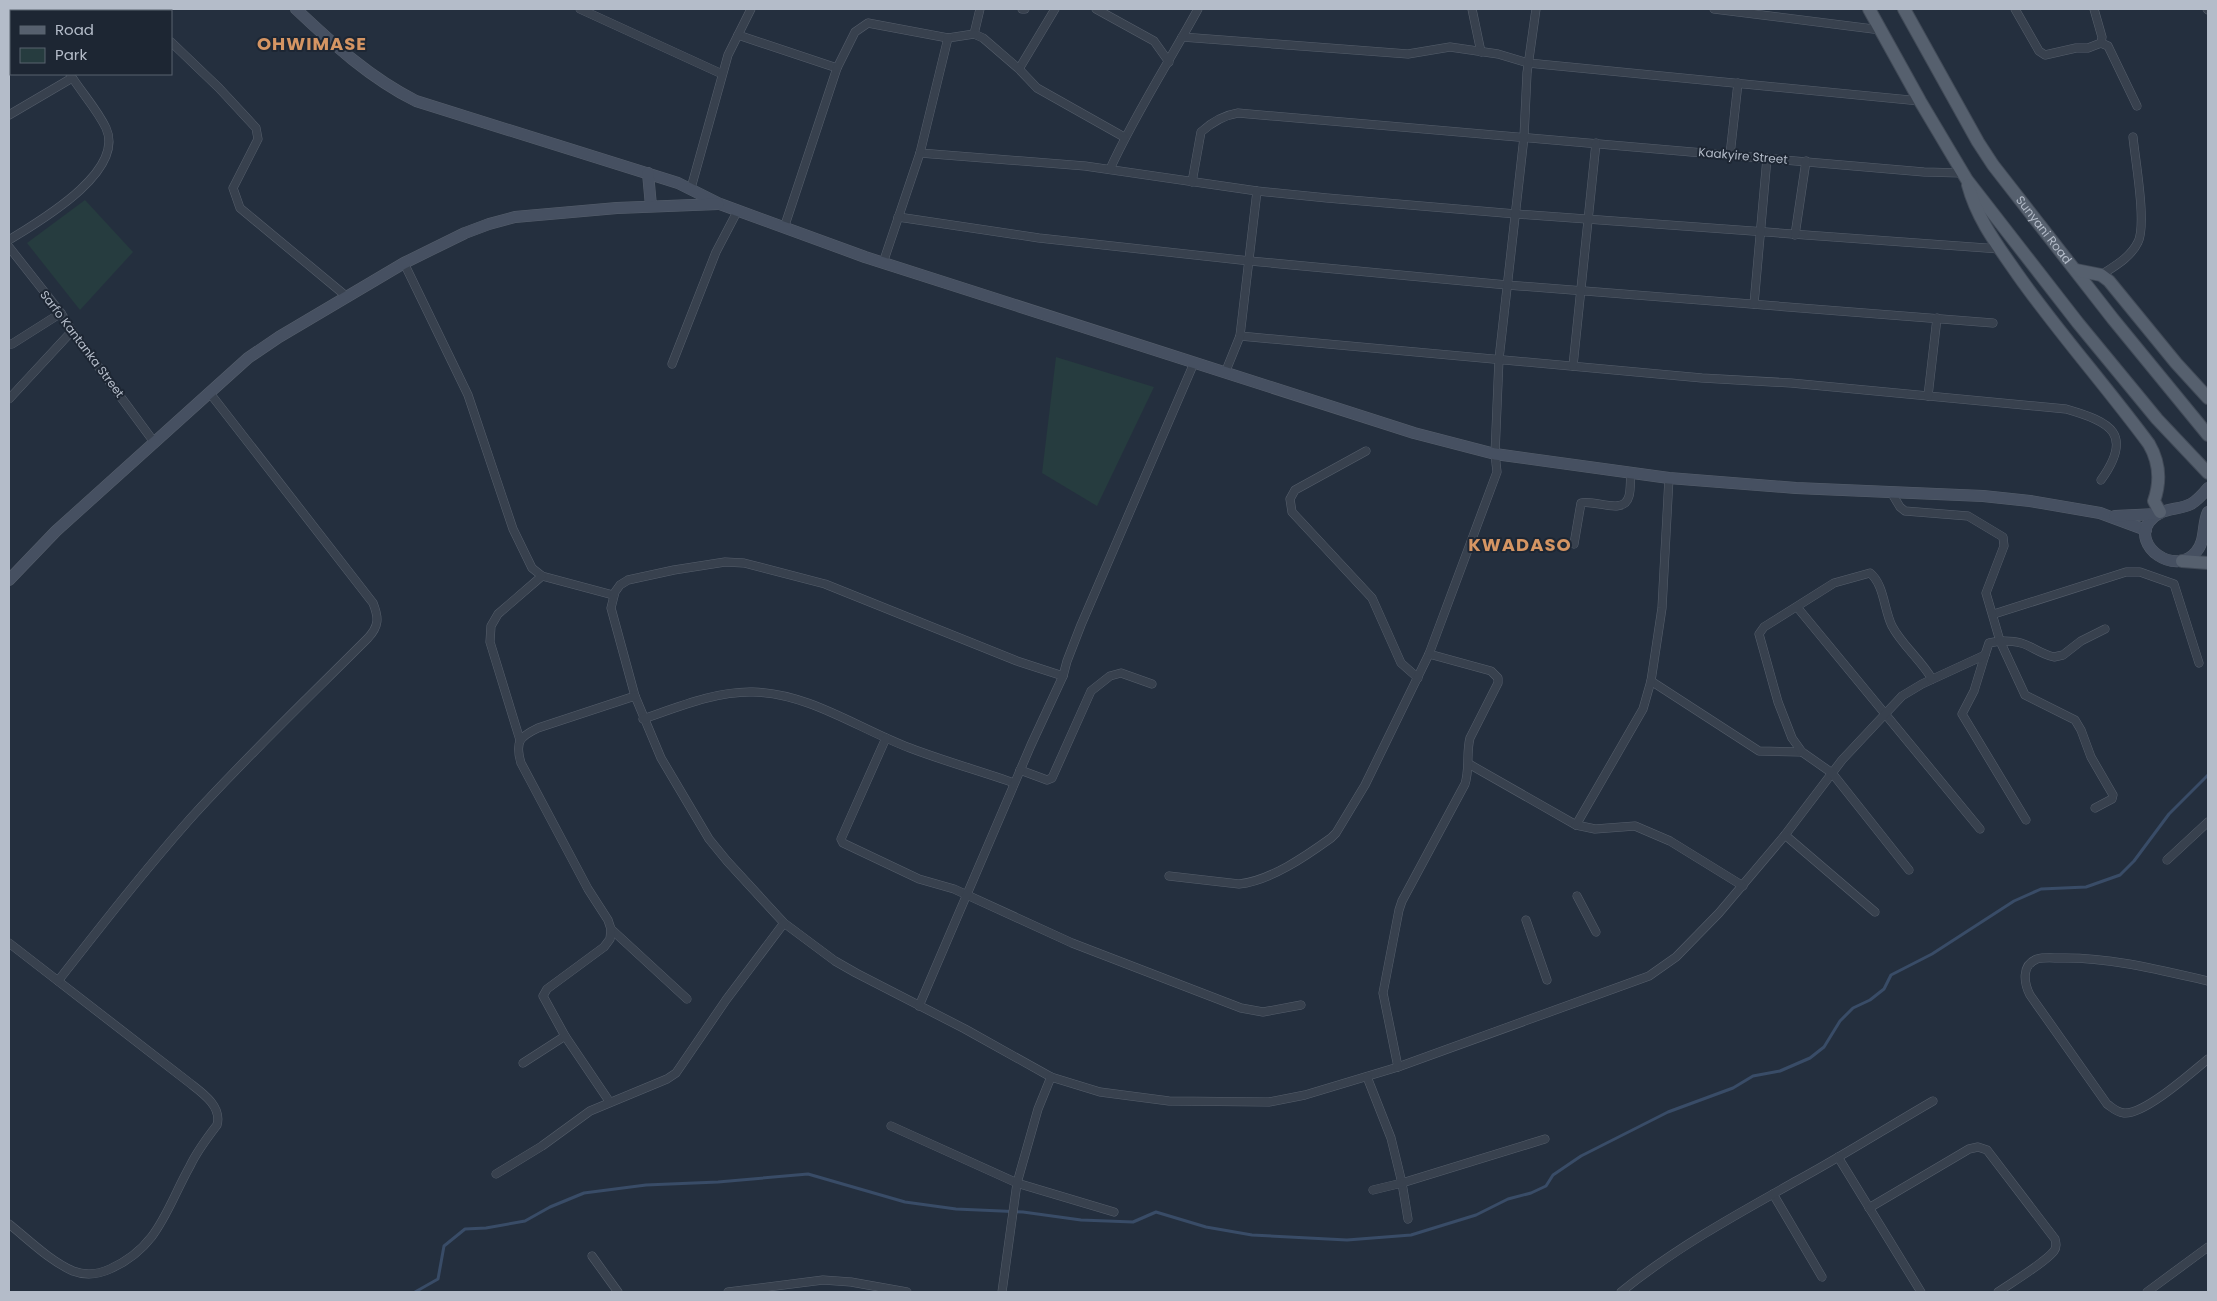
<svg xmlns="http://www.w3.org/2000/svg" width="2217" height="1301" viewBox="0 0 2217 1301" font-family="Poppins,sans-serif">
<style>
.green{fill:#263c3f}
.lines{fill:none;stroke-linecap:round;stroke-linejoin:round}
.stream{stroke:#394c67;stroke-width:3}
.street-casing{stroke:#565f6c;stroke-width:9}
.secondary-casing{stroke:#565f6c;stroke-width:12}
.primary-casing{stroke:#414a57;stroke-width:14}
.street{stroke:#38414e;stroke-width:8}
.secondary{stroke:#465061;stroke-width:11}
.primary{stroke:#56606e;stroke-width:12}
.labels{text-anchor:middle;stroke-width:4;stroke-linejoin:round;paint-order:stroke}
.street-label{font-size:12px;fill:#b4bcc9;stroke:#1d2633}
.district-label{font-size:18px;font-weight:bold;letter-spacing:1px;fill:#d59563;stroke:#1d2633}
</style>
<rect width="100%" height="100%" fill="#242f3e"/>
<!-- green -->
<g class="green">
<polygon points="85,200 133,252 80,310 27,243"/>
<polygon points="1056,357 1154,387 1097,506 1042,473"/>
</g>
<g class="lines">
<!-- stream -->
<polyline class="stream" points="415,1292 438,1279 444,1246 465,1229 486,1228 525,1221 550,1207 584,1193 646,1185 718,1182 808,1174 905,1202 956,1209 1023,1212 1081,1220 1133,1222 1156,1212 1206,1227 1252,1235 1347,1240 1411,1235 1476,1215 1508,1199 1531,1193 1546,1186 1553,1175 1581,1156 1668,1112 1733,1088 1753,1076 1780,1071 1810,1058 1824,1047 1840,1021 1853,1008 1870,1000 1884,989 1891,975 1932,954 2014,901 2041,889 2086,887 2120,875 2134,861 2169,814 2208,775"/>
<!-- street casing -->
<g class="street-casing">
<g id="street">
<polyline points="31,9 33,11"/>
<polyline points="140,9 142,11"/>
<polyline points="580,9 722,74"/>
<polyline points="1022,9 1025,9"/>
<polyline points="1096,9 1154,41 1169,62"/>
<polyline points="1472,9 1481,52"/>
<polyline points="1714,9 1881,30"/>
<polyline points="2015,9 2039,51 2045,55 2076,48 2088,48 2101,43 2102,37 2094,9"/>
<polyline points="2207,9 2208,10"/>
<polyline points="974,34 980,9"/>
<polyline points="738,35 837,68"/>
<polyline points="1182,37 1408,54 1450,47 1498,54 1528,63 1920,101"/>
<polyline points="171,42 219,88 256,128 258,139 233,188 240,208 346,296"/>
<polyline points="2101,43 2108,46 2137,106"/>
<polyline points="1019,69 1055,9"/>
<polyline points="9,115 72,78"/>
<polyline points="920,153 1085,166 1257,191 1327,198 1516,214 2000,249"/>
<polyline points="1730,155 1738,83"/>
<path d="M1110,169C1135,114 1169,62 1198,9"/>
<path d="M1192,182L1201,132C1211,123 1225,115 1238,113L1924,172L1962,173"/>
<polyline points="691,188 728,55 751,9"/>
<polyline points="898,217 1039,238 1250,261 1507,285 1993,323"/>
<polyline points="784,228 837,68 855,32 868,23 948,38 974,34 983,38 1019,69 1037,88 1124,137"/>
<polyline points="1795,235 1806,161"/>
<path d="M9,240C38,222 126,172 106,128C97,109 81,92 70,74"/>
<polyline points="9,247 61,313 72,331 154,442"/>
<polyline points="404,263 468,395 513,529 532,568 542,576 613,595"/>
<polyline points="883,263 920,153 948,38"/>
<path d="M2101,275C2115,266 2131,257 2138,242C2147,224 2135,159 2133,137"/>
<polyline points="1754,304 1767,158"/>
<path d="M1240,336L1702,378L1791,383L2066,409C2111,422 2134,434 2101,480"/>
<polyline points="9,344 12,344 61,313"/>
<polyline points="672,364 716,252 738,210"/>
<polyline points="1573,366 1596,143"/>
<polyline points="1225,373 1240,336 1257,191"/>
<polyline points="1928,396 1937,318"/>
<polyline points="9,399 72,331"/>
<polyline points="1366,451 1295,490 1290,499 1292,512 1372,598 1401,663 1418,678"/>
<path d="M1574,544L1581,503C1595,499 1624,516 1629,496C1631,489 1630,480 1631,472"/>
<polyline points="1797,607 1980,829"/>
<polyline points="1994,614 2126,572 2140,572 2174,584 2199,663"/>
<polyline points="1985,655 1974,691 1962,714 2026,820"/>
<polyline points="1063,676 1017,661 825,584 744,563 725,562 674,570 628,580 620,585 615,592 611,608 635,696 661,758 709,839 727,861 784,923 835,961 856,973 965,1029 1051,1077 1100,1092 1169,1101 1269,1102 1305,1095 1398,1067 1649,976 1676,957 1719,913 1785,835 1842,760 1902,696 1922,684 1985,655 1989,643 2000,641 1986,593 2004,546 2003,537 1968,516 1905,511 1900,507 1891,492"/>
<polyline points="1651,681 1759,751 1802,752"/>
<path d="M643,719C678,707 716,691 753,692C809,693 859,729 910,748C944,761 980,771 1014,783"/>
<polyline points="886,738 841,839 843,843 919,879 954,889 1072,943 1241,1008 1263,1012 1301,1005"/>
<polyline points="520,740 490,642 491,626 498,614 542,576"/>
<polyline points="1469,764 1576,825 1595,829 1635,826 1670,841 1743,886"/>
<polyline points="1020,770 1047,780 1052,778 1091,691 1110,676 1121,673 1152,684"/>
<path d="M2095,808L2112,799L2113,795L2091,757L2081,730L2075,720L2025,695L2000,641C2030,640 2031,651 2054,657L2063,655L2081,641L2105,629"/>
<polyline points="1576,825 1643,709 1651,681 1662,608 1669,478"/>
<polyline points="1785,835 1875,912"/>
<polyline points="2167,860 2208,822"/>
<path d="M1909,870L1832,773L1802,752L1792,738L1778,702L1759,634L1764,627L1834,583L1870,573C1884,584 1884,610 1892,626C1902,645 1921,660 1932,679"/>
<path d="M1169,876L1239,884C1270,881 1306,856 1331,838L1336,833L1365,785L1429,654"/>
<polyline points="1577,896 1596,932"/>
<polyline points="1526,920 1547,980"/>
<polyline points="611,929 687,999"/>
<path d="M9,943L191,1084C204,1094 222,1107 217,1125C207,1138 197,1151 190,1166C166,1209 159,1247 110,1269C99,1274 86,1276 73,1271C50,1261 29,1240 9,1224"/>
<path d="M58,981C101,926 144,871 190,819C247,756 308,698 368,638C379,626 379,618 373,603L209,392"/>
<path d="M2208,981C2160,970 2110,957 2060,958C2053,958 2044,957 2037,959C2021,965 2024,983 2030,995L2107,1104C2113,1108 2116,1112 2124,1113C2144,1115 2191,1073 2208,1059"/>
<polyline points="919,1006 1031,745 1063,676 1067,661 1081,625 1194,363"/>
<polyline points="523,1063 565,1036"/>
<path d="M1398,1067L1383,993L1399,910L1402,901L1465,784C1470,768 1466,753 1470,738L1498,683V678L1491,671L1429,654L1497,472L1495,454L1499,359L1524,137L1527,73L1536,9"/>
<polyline points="1367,1077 1391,1138 1402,1183 1408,1219"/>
<path d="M609,1101L565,1036L543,996L547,989L604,947L610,939L611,929L608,920L588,889L521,763C515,742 519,737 538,728L635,696"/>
<polyline points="891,1126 1017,1183 1114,1212"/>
<polyline points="1838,1157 1921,1292"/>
<polyline points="496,1174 542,1146 590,1111 667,1079 676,1073 726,1000 784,923"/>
<polyline points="1373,1190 1402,1183 1545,1139"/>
<polyline points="1773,1194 1822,1277"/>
<path d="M1869,1208L1969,1149L1978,1147L1987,1150L2055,1239C2056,1243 2057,1247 2054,1251C2046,1262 2011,1283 1998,1292"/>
<polyline points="592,1256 618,1292"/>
<polyline points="728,1292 823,1280 851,1282 907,1292"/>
<polyline points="1002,1292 1017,1183 1038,1109 1051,1077"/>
<path d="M1621,1292C1675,1248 1737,1214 1798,1180C1844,1155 1888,1127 1933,1101"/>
<polyline points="2147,1292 2208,1247"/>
</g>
</g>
<!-- secondary casing -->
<g class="secondary-casing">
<g id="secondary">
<path d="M296,9C333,44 370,78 416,101L678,183L720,204L865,257L1414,433L1495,454L1669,478L1796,488L1983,496L2030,501L2100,513L2146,530"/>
<polyline points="648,173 651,206"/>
<path d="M2208,488C2203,494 2198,500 2191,504C2177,511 2160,507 2149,522C2132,546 2175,577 2196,552C2206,541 2202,524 2208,512"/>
<polyline points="2115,516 2157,514"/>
<polyline points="9,580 56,531 248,358 279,337 404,263 465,233 489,224 515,217 617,208 718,204"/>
</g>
</g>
<!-- primary casing -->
<g class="primary-casing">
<g id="primary">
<polyline points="1869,9 1920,101 1967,180 2078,323 2157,419 2208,473"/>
<path id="s1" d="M1904,9L1978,142L1993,165L2113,319L2208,435"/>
<path d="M1968,185C1977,219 1998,246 2018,275C2059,333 2107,387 2149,444C2160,463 2161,481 2154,501L2160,512"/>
<polyline points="2076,270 2101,275 2109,281 2176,363 2208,398"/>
<polyline points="2182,561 2208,563"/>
</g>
</g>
<!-- street -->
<use href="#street" class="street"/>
<!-- secondary -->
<use href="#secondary" class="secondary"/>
<!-- primary -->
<use href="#primary" class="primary"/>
</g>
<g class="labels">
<!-- street labels -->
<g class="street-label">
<text transform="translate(1743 156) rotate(5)" y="4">Kaakyire Street</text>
<text dy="4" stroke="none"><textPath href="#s1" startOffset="262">Sunyani Road</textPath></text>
<text transform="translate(82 344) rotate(53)" y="4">Sarfo Kantanka Street</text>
</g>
<!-- district labels -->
<g class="district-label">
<text x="312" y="50">OHWIMASE</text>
<text x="1520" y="551">KWADASO</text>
</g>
</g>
<!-- border -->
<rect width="2217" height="1301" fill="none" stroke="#b4bcc9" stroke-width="20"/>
<!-- legend -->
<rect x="10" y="10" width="162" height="65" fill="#1d2633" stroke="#59626f"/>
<rect x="20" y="26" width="25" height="8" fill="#56606e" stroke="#59626f"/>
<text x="55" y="35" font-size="15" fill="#b4bcc9">Road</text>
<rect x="20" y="48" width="25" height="15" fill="#263c3f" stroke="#59626f"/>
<text x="55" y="60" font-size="15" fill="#b4bcc9">Park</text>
</svg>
